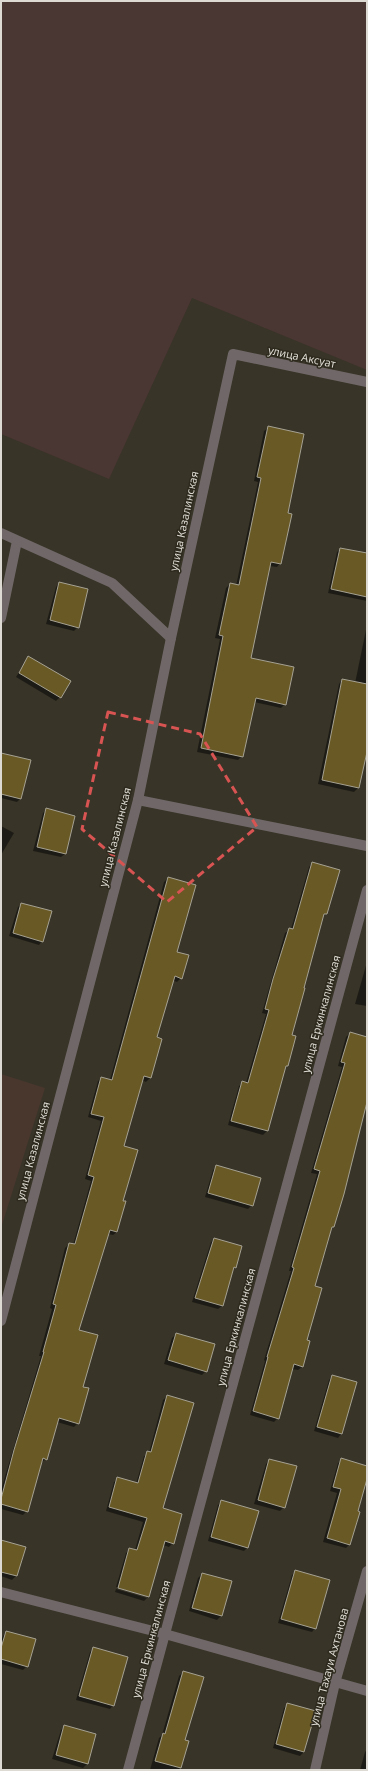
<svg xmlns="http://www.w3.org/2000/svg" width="368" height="1771" viewBox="0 0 368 1771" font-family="'Noto Sans',sans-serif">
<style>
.industrial{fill:#4a3633}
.education{fill:#49372e}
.shadow{fill:#0007}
.building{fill:#695925;stroke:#a6a293}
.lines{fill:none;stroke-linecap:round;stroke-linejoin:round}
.minor{stroke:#706868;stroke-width:10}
.marked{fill:none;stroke:#d85452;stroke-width:3;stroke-dasharray:8 5;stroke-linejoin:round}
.labels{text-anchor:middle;stroke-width:3;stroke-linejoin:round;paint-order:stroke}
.street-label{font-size:11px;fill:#dcdad2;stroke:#2e2a1e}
</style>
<rect width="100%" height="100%" fill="#383428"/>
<!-- industrial -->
<polygon class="industrial" points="1,1 367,1 367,370 192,298 109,479 1,434"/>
<!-- education -->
<polygon class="education" points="1,1074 45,1088 1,1228"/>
<!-- shadow -->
<g class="shadow">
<polygon points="268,428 280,563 277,567 269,566 250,659 285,704 281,708 254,702 242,756 238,760 197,752 220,639 215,638 226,588 230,584 236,586 258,482 254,481 264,431"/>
<polygon points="341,549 367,554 367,601 328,593 337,552"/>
<polygon points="59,583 78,627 74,631 46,624 56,587"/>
<polygon points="367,625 367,747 358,788 354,792 318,784 339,684 342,680 355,683"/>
<polygon points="29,657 60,697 56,701 16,677"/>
<polygon points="1,755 21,798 17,802 1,798"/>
<polygon points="46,810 65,854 61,857 33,851 43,813"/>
<polygon points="1,826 14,833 1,855"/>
<polygon points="312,863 326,914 322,917 291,1036 287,1066 284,1068 267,1131 263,1135 228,1125 239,1086 243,1082 246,1083 266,1014 262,1013 285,933 291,929 309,867"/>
<polygon points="168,878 176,953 181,978 177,982 172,980 156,1038 161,1039 150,1078 146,1082 142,1080 123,1146 122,1201 117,1232 113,1235 108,1234 78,1331 82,1387 78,1423 74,1427 57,1422 46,1459 41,1463 27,1511 23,1515 1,1509 1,1490 41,1356 39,1356 52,1309 50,1308 65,1248 69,1244 73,1245 91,1181 85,1179 101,1121 88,1117 98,1081 101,1078 110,1080 164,882"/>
<polygon points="22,904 42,941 39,945 9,936 18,907"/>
<polygon points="367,962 367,1006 355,1004"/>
<polygon points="350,1033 367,1038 367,1099 333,1227 329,1230 314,1286 302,1367 298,1370 292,1369 278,1418 274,1422 250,1415 265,1361 264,1360 291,1271 289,1271 317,1174 311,1173 342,1067 338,1066 346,1037"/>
<polygon points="217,1166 252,1205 248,1209 205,1197 213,1170"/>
<polygon points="214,1239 235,1267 232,1270 222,1306 218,1309 192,1302 211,1242"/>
<polygon points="176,1334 206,1371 202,1375 164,1364 172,1338"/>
<polygon points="332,1376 356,1383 341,1434 338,1438 314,1431 329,1380"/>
<polygon points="167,1396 162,1509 173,1543 169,1547 163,1545 148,1597 144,1601 115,1592 116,1589 147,1598 147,1596 116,1587 126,1553 130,1549 135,1550 143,1522 106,1511 114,1482 118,1478 136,1484 144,1456 149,1453 163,1400"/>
<polygon points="269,1460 284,1507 280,1511 254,1504 266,1464"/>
<polygon points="342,1460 367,1467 367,1476 350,1544 346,1548 323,1542 337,1493 330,1491 338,1463"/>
<polygon points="222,1501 247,1548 244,1551 208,1541 218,1505"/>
<polygon points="1,1541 25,1548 16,1576 12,1580 1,1576"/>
<polygon points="296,1571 315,1628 312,1632 278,1623 292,1575"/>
<polygon points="202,1574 231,1582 221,1616 217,1620 189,1611 198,1578"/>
<polygon points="6,1632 27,1666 23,1670 1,1664 1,1641 3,1636"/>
<polygon points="94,1648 113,1705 110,1709 76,1700 90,1652"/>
<polygon points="183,1672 184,1740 188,1741 179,1770 150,1770 159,1738 162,1735 179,1676"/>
<polygon points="288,1704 304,1752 300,1756 273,1748 284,1708"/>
<polygon points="65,1726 95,1735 87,1764 83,1768 52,1759 61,1730"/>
<polygon points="367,1750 367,1770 360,1770 365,1752"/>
</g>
<!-- building -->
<g class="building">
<polygon points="268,426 304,434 288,513 292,514 281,564 271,562 251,658 294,667 286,705 256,698 243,757 201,748 223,636 219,635 230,583 239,585 261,478 257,477"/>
<polygon points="340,548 367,553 367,597 331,589"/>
<polygon points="59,582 88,589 79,628 50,620"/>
<polygon points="28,656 71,681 61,698 19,673"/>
<polygon points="342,679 367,684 367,752 359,788 322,780"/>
<polygon points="1,753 31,760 21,799 1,794"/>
<polygon points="46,808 75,816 66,854 37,847"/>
<polygon points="312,862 340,870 327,914 324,914 304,988 305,988 292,1035 296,1036 288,1066 286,1066 268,1131 231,1121 242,1081 248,1083 269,1010 265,1009 273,979 289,928 293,929"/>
<polygon points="168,877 196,885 177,952 189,955 182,979 175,976 157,1037 162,1039 151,1078 144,1076 124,1146 138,1150 123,1201 126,1201 117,1232 110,1230 79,1330 98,1335 83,1387 89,1388 79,1424 59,1418 47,1460 43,1458 28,1512 1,1504 1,1499 14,1450 44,1352 43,1352 56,1305 53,1304 69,1243 75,1244 94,1177 88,1175 104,1117 91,1114 101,1077 112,1080"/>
<polygon points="21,903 52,911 43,942 13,933"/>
<polygon points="350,1032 367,1037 367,1102 344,1194 334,1227 332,1227 315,1286 322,1288 307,1340 310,1341 303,1367 294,1364 279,1419 253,1411 268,1357 267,1357 294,1268 292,1267 320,1171 314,1169 345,1063 341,1062"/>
<polygon points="216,1165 261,1178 253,1206 208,1193"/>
<polygon points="214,1238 242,1246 236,1268 234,1267 223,1306 195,1298"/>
<polygon points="176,1333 215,1344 207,1372 168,1360"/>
<polygon points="332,1375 357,1382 342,1434 317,1427"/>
<polygon points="167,1395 194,1403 163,1508 182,1514 174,1544 165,1541 149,1597 118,1588 129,1548 137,1550 147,1518 109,1507 117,1477 138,1483 147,1451 151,1452"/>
<polygon points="341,1458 367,1466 367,1479 358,1511 360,1512 350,1545 327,1538 341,1489 333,1487"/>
<polygon points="269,1459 297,1466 285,1508 258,1500"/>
<polygon points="221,1500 259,1511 248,1548 211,1537"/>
<polygon points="1,1540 26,1547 17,1576 1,1572"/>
<polygon points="295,1570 330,1580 316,1629 281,1619"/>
<polygon points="202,1573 232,1581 222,1616 192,1608"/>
<polygon points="6,1631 36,1639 28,1667 1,1659 1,1648"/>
<polygon points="93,1647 128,1657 114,1706 79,1696"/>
<polygon points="183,1671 204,1677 185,1740 189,1741 181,1768 155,1761 163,1733 165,1734"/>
<polygon points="287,1703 316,1711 304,1752 276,1744"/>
<polygon points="64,1725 96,1734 88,1764 56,1755"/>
</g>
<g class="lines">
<!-- minor -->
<g class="minor">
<polyline points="1,533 112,583 171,638"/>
<polyline points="1,618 17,541"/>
<polyline points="138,800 367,846"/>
<polyline points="1,1321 138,800 171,638 233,354 367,382"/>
<polyline points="1,1592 165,1634 367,1691"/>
<polyline points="128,1770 367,890"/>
<polyline points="315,1770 335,1683 367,1571"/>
</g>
</g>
<!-- marked area -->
<path class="marked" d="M108,712L200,734L257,827L167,902L82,829Z"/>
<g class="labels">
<!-- street labels -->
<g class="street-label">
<text transform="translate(302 357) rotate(12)" y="4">улица Аксуат</text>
<text transform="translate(184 521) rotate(-78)" y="4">улица Казалинская</text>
<text transform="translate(115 837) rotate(-76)" y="4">улица Казалинская</text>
<text transform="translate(321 1014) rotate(-75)" y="4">улица Еркинкалинская</text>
<text transform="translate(33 1151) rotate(-75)" y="4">улица Казалинская</text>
<text transform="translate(236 1327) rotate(-75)" y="4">улица Еркинкалинская</text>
<text transform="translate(151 1639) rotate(-75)" y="4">улица Еркинкалинская</text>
<text transform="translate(329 1667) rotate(-75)" y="4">улица Тахауи Ахтанова</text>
</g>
</g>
<!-- border -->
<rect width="368" height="1771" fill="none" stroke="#dcdad2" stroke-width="4"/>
</svg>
